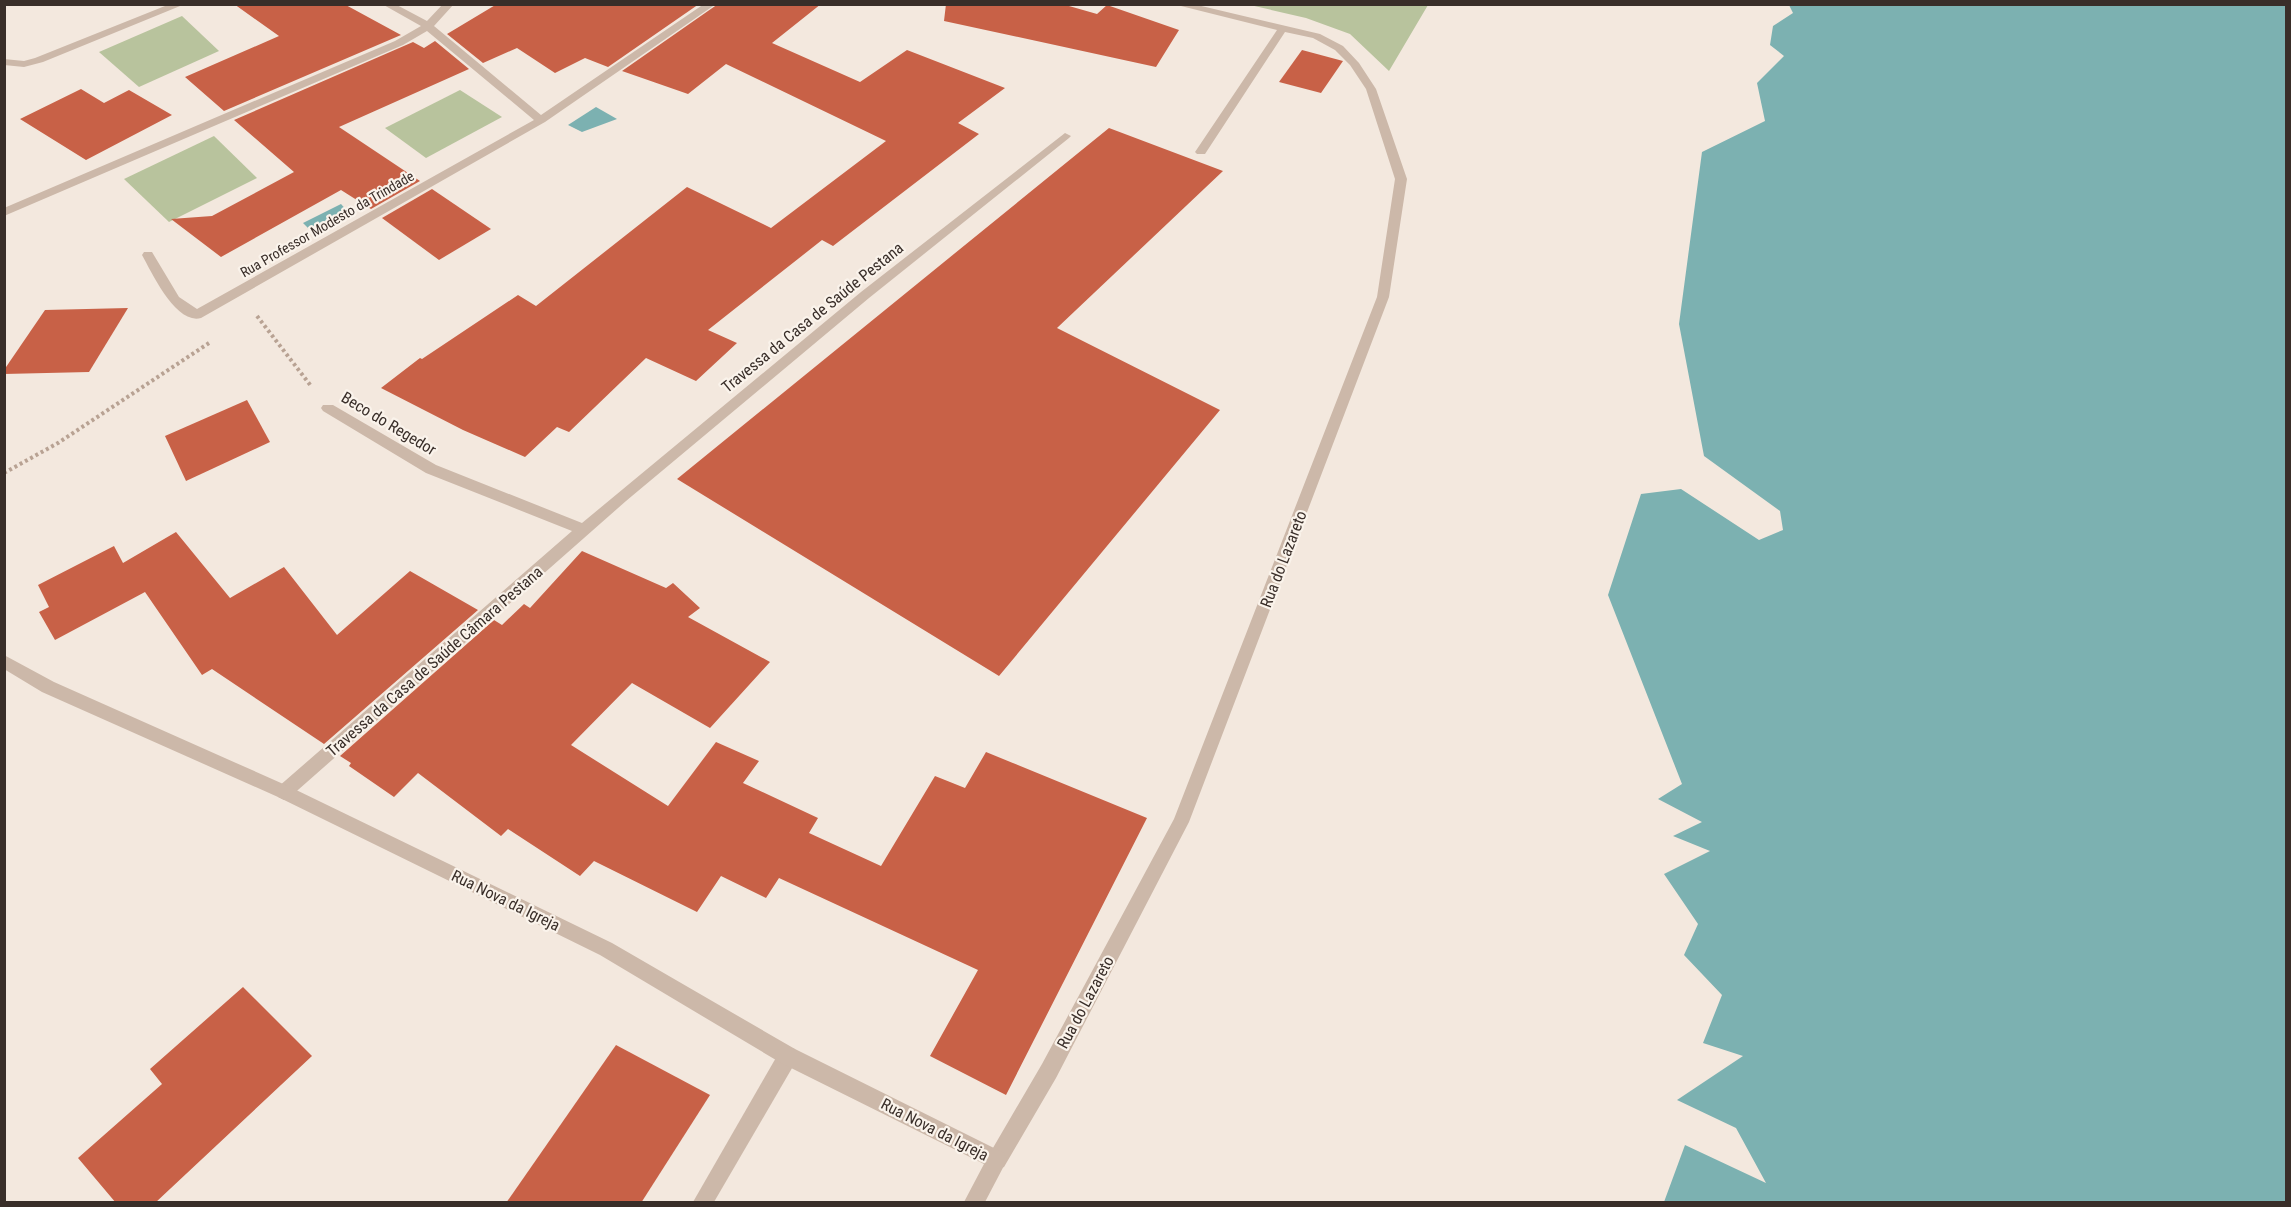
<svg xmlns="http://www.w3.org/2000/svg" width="2291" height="1207" viewBox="0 0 2291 1207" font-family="'Roboto Condensed',sans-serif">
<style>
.green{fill:#b8c39d}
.water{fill:#7cb1b1}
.building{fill:#c86147}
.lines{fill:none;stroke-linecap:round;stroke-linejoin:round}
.path{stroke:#b8a293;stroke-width:4;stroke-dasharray:3 3;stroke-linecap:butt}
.lane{fill:#ccb8a9;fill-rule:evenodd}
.street{fill:#ccb8a9;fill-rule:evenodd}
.labels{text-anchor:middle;stroke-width:4.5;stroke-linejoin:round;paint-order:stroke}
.far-street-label{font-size:14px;fill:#392e29;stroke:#faf3eb}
.street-label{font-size:16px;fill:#392e29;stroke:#faf3eb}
</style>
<rect width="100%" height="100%" fill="#f3e8de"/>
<!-- green -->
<g class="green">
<polygon points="1250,5 1428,5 1389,71 1350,34 1306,18"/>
<polygon points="182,16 219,51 139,87 99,52"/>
<polygon points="460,90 502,117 426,158 385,128"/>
<polygon points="214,136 257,178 169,222 124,179"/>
</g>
<!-- water -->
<g class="water">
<polygon points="1789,5 2286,5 2286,1202 1664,1202 1685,1145 1766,1183 1736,1128 1677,1100 1743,1056 1703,1043 1722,995 1684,955 1698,924 1664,874 1710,851 1673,836 1702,822 1658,799 1682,784 1608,595 1641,494 1681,489 1759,540 1783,530 1780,511 1704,456 1679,324 1702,152 1765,121 1757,83 1784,56 1770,45 1773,26 1793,13"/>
<polygon points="596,107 617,119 582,132 568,125"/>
<polygon points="341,204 349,213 312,232 303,223"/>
</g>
<!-- building -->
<g class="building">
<polygon points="234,4 344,4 401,35 224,111 185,77 279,36"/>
<polygon points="497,4 699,4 608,67 585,58 555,73 517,48 483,63 447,34"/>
<polygon points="718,4 821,4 772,43 860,82 907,50 1005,88 958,123 979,134 833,246 822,240 708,330 737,343 696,381 646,358 569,432 557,427 525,457 463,430 381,388 420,358 422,359 518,295 536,306 687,187 771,228 886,141 726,64 688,94 622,71"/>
<polygon points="946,4 1062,4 1097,14 1107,5 1179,30 1156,67 944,21"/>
<polygon points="435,41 469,69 339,127 420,181 371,209 341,190 221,257 171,219 212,216 294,172 234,120 413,42 424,48"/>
<polygon points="1302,50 1343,61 1321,93 1279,82"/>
<polygon points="81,89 104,103 129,90 172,115 86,160 20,119"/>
<polygon points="1109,128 1223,171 1057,328 1220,410 999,676 677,479"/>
<polygon points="432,189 491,229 439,260 382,218"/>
<polygon points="128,308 89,372 4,374 4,370 45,310"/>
<polygon points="247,400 270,442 186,481 165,436"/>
<polygon points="176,532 230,598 284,567 337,635 410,571 478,610 324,744 212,669 202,675 145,592 55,640 39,612 49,607 38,585 114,546 123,563"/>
<polygon points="582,551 666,588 673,583 700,608 688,617 770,662 710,728 632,683 571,745 668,806 716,742 759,761 743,783 818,818 809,833 881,866 935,776 965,788 986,752 1147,818 1006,1095 930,1056 978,970 779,878 766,898 721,876 697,912 594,861 580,876 508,829 501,836 418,773 394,797 349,766 351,763 340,756 494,620 502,625 524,604 530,608"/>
<polygon points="243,987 312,1056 155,1203 116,1203 78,1158 162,1084 150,1069"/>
<polygon points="616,1045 710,1095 641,1203 506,1203"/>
</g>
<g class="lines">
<!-- path -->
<g class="path">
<polyline points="257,316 311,386"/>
<polyline points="4,473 58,443 209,343"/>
</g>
<!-- lane -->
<g class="lane">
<polygon points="1173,4 1193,4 1320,34 1343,46 1359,63 1376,89 1407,179 1389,297 1189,822 1056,1078 1004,1167 997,1170 990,1167 987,1160 990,1153 1042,1064 1174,819 1377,297 1395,179 1366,89 1350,65 1335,50 1313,38 1285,32 1205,154 1197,154 1195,152 1277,30"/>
<polygon points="1065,133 1071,136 1069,138 869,298 626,501 290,797 284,800 278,797 276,792 278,787 572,531 426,473 323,411 321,408 323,405 333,405 436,465 582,523 861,292"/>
<polygon points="788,1047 795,1049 797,1056 795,1063 714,1202 693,1202 781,1049"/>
</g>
<!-- street -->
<g class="street">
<polygon points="170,4 185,4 43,62 24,67 4,65 4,59 24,61 35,58"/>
<path d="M382,4H395L427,21L443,4H454L434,26L541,115L704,4H716L545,122L201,318C176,325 152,273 142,255L144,252H152L179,297L197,309L534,120L427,31L403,45L4,216V208L395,41L421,26Z"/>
<polygon points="4,655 54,682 290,787 612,943 795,1049 1004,1153 1007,1160 985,1202 964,1202 984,1164 781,1063 600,955 278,797 42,692 4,669"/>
</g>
</g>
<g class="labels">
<!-- far-street labels -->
<g class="far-street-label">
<text transform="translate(327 224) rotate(-30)" y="5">Rua Professor Modesto da Trindade</text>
</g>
<!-- street labels -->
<g class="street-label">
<text transform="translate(812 317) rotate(-39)" y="6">Travessa da Casa de Saúde Pestana</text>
<text transform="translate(389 423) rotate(31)" y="6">Beco do Regedor</text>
<text transform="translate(1283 559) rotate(-69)" y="6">Rua do Lazareto</text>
<text transform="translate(434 661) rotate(-41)" y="6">Travessa da Casa de Saúde Câmara Pestana</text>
<text transform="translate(506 900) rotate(26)" y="6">Rua Nova da Igreja</text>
<text transform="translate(1085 1002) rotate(-62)" y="6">Rua do Lazareto</text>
<text transform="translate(935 1129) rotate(27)" y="6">Rua Nova da Igreja</text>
</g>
</g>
<!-- border -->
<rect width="2291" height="1207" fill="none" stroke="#392e29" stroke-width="12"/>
</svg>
